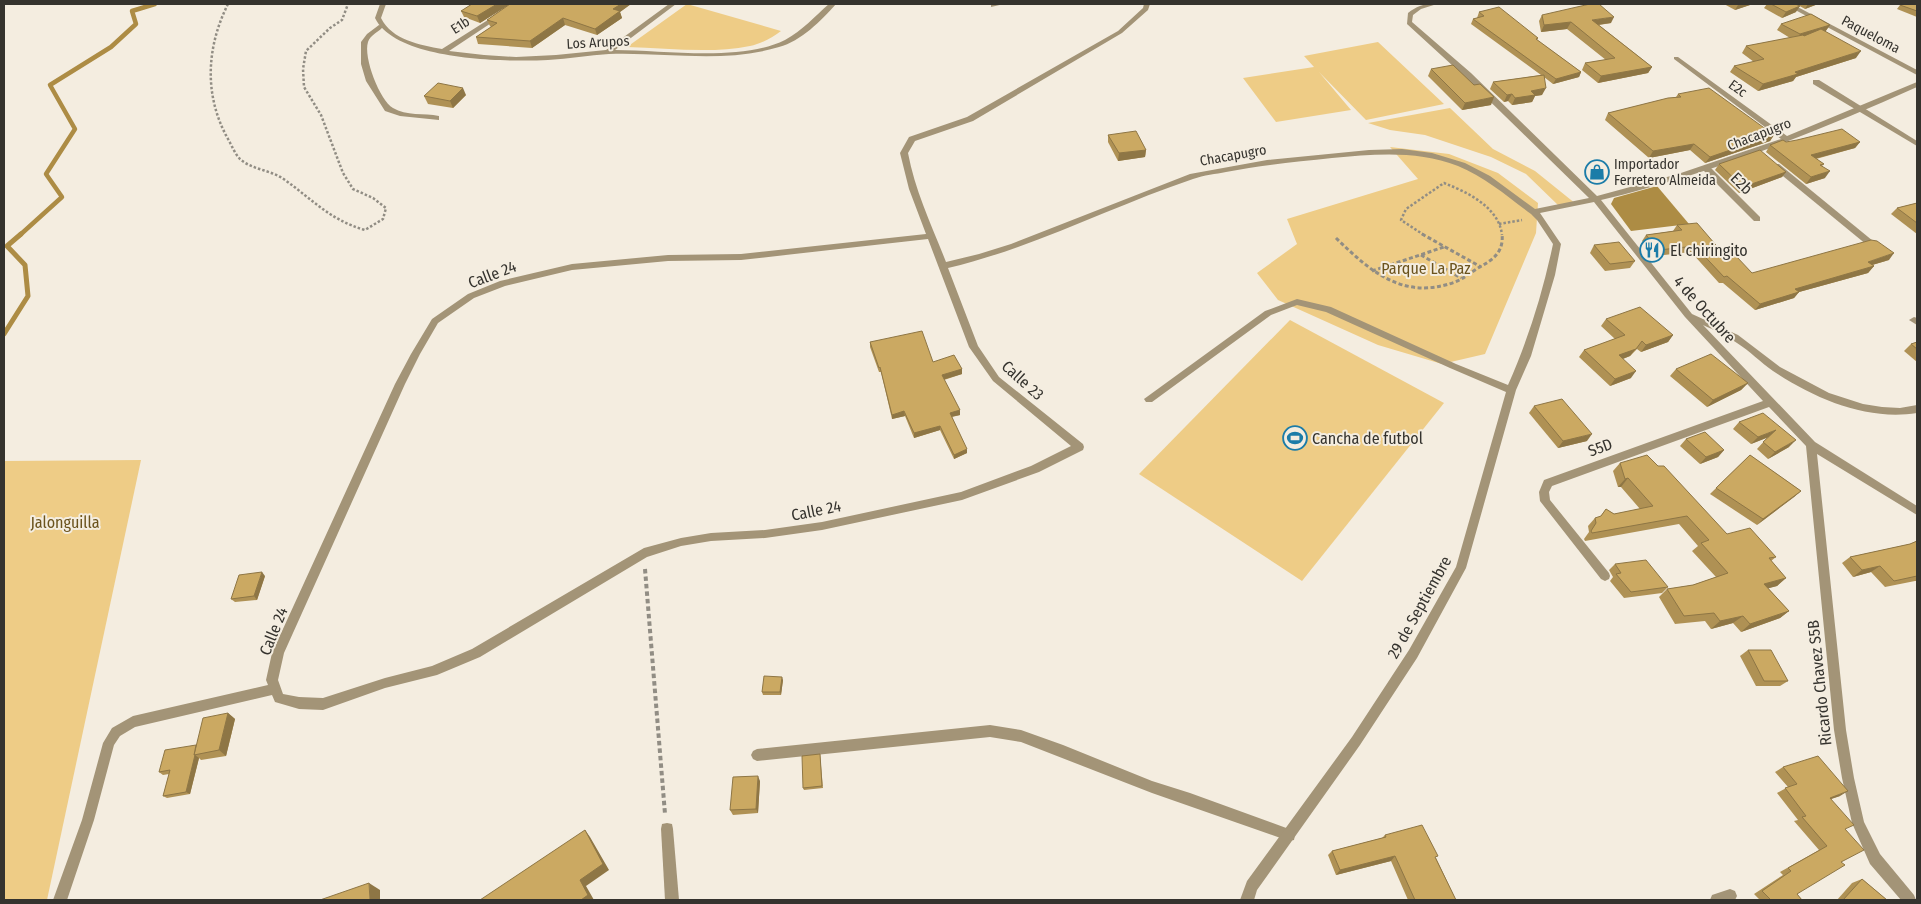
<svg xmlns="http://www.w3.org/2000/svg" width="1921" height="904" viewBox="0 0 1921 904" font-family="'Fira Sans Condensed',sans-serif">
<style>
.green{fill:#eecc86}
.water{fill:#ad8c44}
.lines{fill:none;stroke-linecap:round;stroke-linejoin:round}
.stream-far1{stroke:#ad8c44;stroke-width:4.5}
.stream{stroke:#ad8c44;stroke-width:5}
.path-far2{stroke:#918d84;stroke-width:2.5;stroke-dasharray:2.5 2;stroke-linecap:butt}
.path-far1{stroke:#918d84;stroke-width:3;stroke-dasharray:4 2.5;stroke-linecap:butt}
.path{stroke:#918d84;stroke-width:4;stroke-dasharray:4.5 3;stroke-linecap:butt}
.service{fill:#a39477;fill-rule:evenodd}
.minor{fill:#a39477;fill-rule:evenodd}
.wall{fill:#af9154}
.shaded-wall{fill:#8e7645}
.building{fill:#cba962;stroke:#8e7645}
.labels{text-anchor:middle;stroke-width:4;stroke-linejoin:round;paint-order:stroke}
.far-street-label{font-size:14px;fill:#35332e;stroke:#f4ede0}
.far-poi-label{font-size:14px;fill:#35332e;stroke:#f4ede0;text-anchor:start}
.street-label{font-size:16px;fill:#35332e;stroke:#f4ede0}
.poi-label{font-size:16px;fill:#35332e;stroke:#f4ede0;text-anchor:start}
.park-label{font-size:16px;fill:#6b531d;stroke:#f4ede0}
</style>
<rect width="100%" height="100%" fill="#f4ede0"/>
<!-- green -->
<g class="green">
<path d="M687,4L781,31C773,37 761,44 750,46C711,54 667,48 627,47Z"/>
<polygon points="1378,42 1444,104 1366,120 1319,72 1351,110 1276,122 1243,78 1314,67 1304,56"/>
<polygon points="1450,108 1493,149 1535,171 1576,204 1560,207 1526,174 1491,157 1425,135 1390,130 1368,123"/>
<polygon points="1390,147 1449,154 1498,173 1538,203 1536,233 1485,354 1442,364 1378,345 1278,300 1257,273 1297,244 1287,219 1418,179"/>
<polygon points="1290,320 1444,403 1302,581 1139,474"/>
<polygon points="141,460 47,900 4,900 4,461"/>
</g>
<!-- water -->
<polygon class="water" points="1657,186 1689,224 1631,231 1611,204 1614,198"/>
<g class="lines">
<!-- stream-far1 -->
<polyline class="stream-far1" points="20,235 62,197 46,174 75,129 50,85 111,47 136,24 132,11 155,4"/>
<!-- stream -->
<polyline class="stream" points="4,334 28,296 25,265 7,246 21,234"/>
<!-- path-far2 -->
<g class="path-far2">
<path d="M228,4C206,48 204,96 228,139C232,146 235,154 240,159C252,170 272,170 285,180C313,200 330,220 365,230L383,219L386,208L373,198L353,189L343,173L321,115L304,87L303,69L306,51L330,28L342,20L348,4"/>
<polyline points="1499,224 1522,220"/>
<path d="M1424,235L1401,220L1406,209L1444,183C1467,192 1499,207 1502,235"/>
</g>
<!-- path-far1 -->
<g class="path-far1">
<polyline points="1422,234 1481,267"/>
<path d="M1336,238C1370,271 1403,301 1455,282C1463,279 1470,273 1478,268C1493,260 1504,252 1502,234"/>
<polyline points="1421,255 1461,278"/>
<polyline points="1372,271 1444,247"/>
</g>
<!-- path -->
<polyline class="path" points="645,569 665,814"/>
<!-- service -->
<g class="service">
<polygon points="994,4 1004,4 991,7 991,5"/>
<path d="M379,25L384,26C380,31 370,35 368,42C363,57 380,101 393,108C406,116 424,113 439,116V120L400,116L385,111L366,81L361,64V42L367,34Z"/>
<polygon points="1813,80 1819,80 1917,141 1917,146 1813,84"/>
<polygon points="1704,167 1710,167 1760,217 1760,221 1754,221 1704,171"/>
<polygon points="1914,317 1917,318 1917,325 1909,320"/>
<polygon points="990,725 1021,730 1063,745 1152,781 1190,793 1289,829 1294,830 1295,835 1294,840 1289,841 1152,793 1021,742 990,737 757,761 753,759 751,755 753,751 757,749"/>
<polygon points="667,823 672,824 673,829 679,900 665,900 661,829 662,824"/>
</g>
<!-- minor -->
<g class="minor">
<path d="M380,4H386L381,18C392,40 420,45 442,49L513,4H520L449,51L484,55L516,57L556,55L606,50L669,4H676L615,50C664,50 741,62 785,40C802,31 815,16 829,4H836C821,21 801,41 779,47C723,64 666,52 609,54C589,55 569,59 548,60C506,62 396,61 375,18Z"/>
<path d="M1144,4H1150L1148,10L1122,33L973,121L915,141L908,153C915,191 932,226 946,262L979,254L1011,244L1190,174L1267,160L1369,150L1402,149L1432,153L1465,163L1490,176L1535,209L1589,198L1465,77L1407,24L1408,13C1417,6 1426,3 1437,4L1421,9L1413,15L1412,22L1471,73L1597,196L1678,174L1781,139L1674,59V57H1678L1787,136L1917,82V87C1815,133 1710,174 1601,200L1692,314L1738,335L1780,367L1829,393L1863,404L1882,407L1900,408L1917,405V413C1867,421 1815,399 1773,371C1760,362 1750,351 1737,343C1726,335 1714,330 1703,325L1815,442L1917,506V515L1817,454L1846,730L1854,778L1864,822L1880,854L1914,895L1916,900H1901L1870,864L1852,823L1842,778L1834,730L1806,446L1769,407L1552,486L1549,492L1550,500L1609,573L1610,576L1609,579L1605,581L1601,579L1540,501L1539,492L1544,480L1763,401L1685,317L1594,202L1540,213L1561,244L1555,275L1531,356L1516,390L1466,568L1417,658L1360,745L1257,890L1254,900H1240L1247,881L1352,737L1409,650L1456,567L1506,392L1450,368L1326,312L1297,305L1271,315L1152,402H1146L1144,399L1265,311L1297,299L1331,307L1456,364L1508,385C1528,340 1543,292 1553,244L1537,220L1531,214C1508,197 1485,177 1458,166C1417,150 1375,154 1332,158C1296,162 1261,165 1226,172C1216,174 1204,175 1193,179C1110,207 1033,248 948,268L978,346L999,377L1083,444L1084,447L1083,450L1039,472L962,500L822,530L765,538L711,541L681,546L647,557L480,657L437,675L385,688L323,710L299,709L275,702L272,695L135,727L120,736L114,745L94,820L67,900H53L82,820L103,743L112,728L133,716L268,685L266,680L272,653L395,384L411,354L432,319L468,294L500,281L572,264L668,255L741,254L926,234L909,189L900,153L909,137L967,117L1118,31L1143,8ZM928,239L969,347L993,381L1071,446L1031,466L961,492L822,522L765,530L711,533L681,538L644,548L472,649L432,666L385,678L323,698L299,697L283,694L278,680L284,653L405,384L420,354L438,323L474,298L505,286L572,270L668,261L741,260Z"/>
<polygon points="1784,4 1792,4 1917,70 1917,75"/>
<polygon points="1773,164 1779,164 1873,241 1873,245 1867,245 1773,168"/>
<polygon points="1730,889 1735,891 1737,896 1735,900 1710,900 1712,895"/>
</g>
</g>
<!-- wall -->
<g class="wall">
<polygon points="510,4 480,23 464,17 461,11"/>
<polygon points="510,4 631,4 620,12 622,18 597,35 565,25 532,48 478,44 476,37 491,27 490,26 487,20"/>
<polygon points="1724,4 1753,4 1735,10"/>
<polygon points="1767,4 1795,4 1796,12 1782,18 1764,8"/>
<polygon points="1796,4 1818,4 1805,9"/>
<polygon points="1897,4 1917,4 1917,17 1897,9 1900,5"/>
<polygon points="1479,12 1538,38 1537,40 1581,72 1579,77 1553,84 1544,77 1542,95 1535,96 1532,102 1512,105 1508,101 1504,102 1490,89 1493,82 1541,75 1471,24 1473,19 1477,18"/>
<polygon points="1542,15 1611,23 1599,25 1652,67 1648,73 1598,83 1582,70 1585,63 1606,60 1567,29 1541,32 1539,21"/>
<polygon points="1781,24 1830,25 1825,32 1856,58 1796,77 1793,81 1758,91 1730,72 1734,66 1754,62 1742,53 1746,46 1790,38 1777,30"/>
<polygon points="1431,69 1491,105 1462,110 1428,76"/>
<polygon points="1678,94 1774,135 1770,141 1705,163 1690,150 1649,158 1605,120 1608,113 1676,97"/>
<polygon points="466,95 453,108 428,104 424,96"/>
<polygon points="1108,135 1146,150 1145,157 1118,161 1108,142"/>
<polygon points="1786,142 1860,142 1855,148 1816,159 1824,164 1822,166 1825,178 1806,184 1766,152 1770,145"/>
<polygon points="1719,164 1786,172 1782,177 1739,193 1715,170"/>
<polygon points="1917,203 1917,234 1891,214 1897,208"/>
<polygon points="1677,225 1752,273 1889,260 1872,265 1874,266 1868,273 1799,292 1794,298 1755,310 1723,283 1719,283 1691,252 1655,256 1642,241 1646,235 1673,231"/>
<polygon points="1594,245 1635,261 1630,268 1605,271 1590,253"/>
<polygon points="1606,319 1673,335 1668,342 1641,352 1637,349 1630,356 1623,359 1631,378 1610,386 1579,357 1584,350 1615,339 1601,326"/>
<polygon points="870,342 933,362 962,369 962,374 944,380 960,415 952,417 967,453 954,459 940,430 914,438 905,416 892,419 881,372 879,372 870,347"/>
<polygon points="1917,342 1917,362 1904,351 1911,344"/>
<polygon points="1676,369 1748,383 1741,390 1707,407 1670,376"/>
<polygon points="1534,406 1587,441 1558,448 1529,413"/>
<polygon points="1739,422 1789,447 1768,459 1757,449 1768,437 1751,444 1733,429"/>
<polygon points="1686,439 1724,450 1718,457 1700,464 1680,446"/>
<polygon points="1750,455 1801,491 1794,497 1757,525 1710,494"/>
<polygon points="1620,463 1658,466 1727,534 1776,557 1771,561 1786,578 1777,586 1768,588 1789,611 1780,618 1741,632 1733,623 1711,629 1705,621 1675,624 1659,597 1667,589 1693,585 1716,577 1692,551 1698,546 1679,524 1585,541 1584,539 1589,532 1588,526 1595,518 1600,517 1606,509 1614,514 1640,509 1621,487 1618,487 1613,471"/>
<polygon points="1917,541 1917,581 1915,581 1885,587 1871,572 1853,577 1842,563 1850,557 1910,544"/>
<polygon points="1615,564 1668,587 1662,593 1624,598 1610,581 1613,577 1609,570"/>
<polygon points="265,576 257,600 235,602 231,599"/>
<polygon points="1748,650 1788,681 1780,686 1756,686 1740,656"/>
<polygon points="783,680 781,695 763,695 762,692"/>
<polygon points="228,713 235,719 226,756 201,760 199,758 190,794 167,798 163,796 169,774 163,775 159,772 196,745"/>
<polygon points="820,754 823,788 804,790 803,788"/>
<polygon points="1783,767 1840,796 1831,799 1845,829 1841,862 1797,894 1802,900 1760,900 1754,894 1783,875 1780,872 1819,850 1794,821 1798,820 1777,793 1788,787 1775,772"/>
<polygon points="760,781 758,813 733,815 730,810"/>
<polygon points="1385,835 1436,858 1456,900 1408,900 1391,861 1336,875 1328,855 1332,851 1382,838"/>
<polygon points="1862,879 1887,900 1837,900 1852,883"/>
</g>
<!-- shaded-wall -->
<g class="shaded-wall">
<polygon points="497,4 510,4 480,23 477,16"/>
<polygon points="621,4 631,4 620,12 622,18 597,35 595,29 613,9"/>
<polygon points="1741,4 1753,4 1735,10 1738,5"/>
<polygon points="1808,4 1818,4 1805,9"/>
<polygon points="1800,6 1796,12 1782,18 1786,12"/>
<polygon points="1614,17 1611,23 1589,26 1592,20"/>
<polygon points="563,18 565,25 532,48 530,41"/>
<polygon points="1571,22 1567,29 1541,32 1544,25"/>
<polygon points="1830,25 1825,32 1796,40 1800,34"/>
<polygon points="1861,51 1856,58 1796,77 1793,81 1758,91 1763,84 1795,72"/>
<polygon points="1652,67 1648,73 1598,83 1601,76"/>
<polygon points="1581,72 1579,77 1553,84 1556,79"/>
<polygon points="463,88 466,95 453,108 450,101"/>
<polygon points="1546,88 1542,95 1535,96 1532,102 1512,105 1515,98 1531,91"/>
<polygon points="1512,94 1508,101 1504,102 1507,95"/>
<polygon points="1494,97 1491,105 1462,110 1465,103"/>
<polygon points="1774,135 1770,141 1705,163 1710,157"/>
<polygon points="1860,142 1855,148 1806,161 1811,155"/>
<polygon points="1694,144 1690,150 1649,158 1653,151"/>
<polygon points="1146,150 1145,157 1118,161 1119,153"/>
<polygon points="1830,171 1825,178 1806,184 1811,177"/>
<polygon points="1786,172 1782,177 1739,193 1743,187"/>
<polygon points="1894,253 1889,260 1862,268 1868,262"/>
<polygon points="1874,266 1868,273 1799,292 1794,298 1755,310 1760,304 1795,289"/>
<polygon points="1673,335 1668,342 1641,352 1646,345"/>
<polygon points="1642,341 1630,356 1614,362 1619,355"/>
<polygon points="962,369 962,374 942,380 942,375"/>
<polygon points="1636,371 1631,378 1610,386 1615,379"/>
<polygon points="1748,383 1741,390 1707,407 1713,400"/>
<polygon points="960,410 960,415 950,417 950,413"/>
<polygon points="904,411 905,416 892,419 892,415"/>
<polygon points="940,426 940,430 914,438 914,433"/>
<polygon points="1776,430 1769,437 1751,444 1758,437"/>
<polygon points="1592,434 1587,441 1558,448 1563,441"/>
<polygon points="1796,440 1789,447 1768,459 1775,452"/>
<polygon points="967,449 967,453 954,459 954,455"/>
<polygon points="1724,450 1718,457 1700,464 1706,457"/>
<polygon points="1628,478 1621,487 1618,487 1625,479"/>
<polygon points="1801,491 1794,497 1757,525 1763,519"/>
<polygon points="1880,566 1871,572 1853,577 1862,570"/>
<polygon points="262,572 265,576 257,600 254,596"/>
<polygon points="1786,578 1777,586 1755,592 1764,584"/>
<polygon points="1789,611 1780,618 1741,632 1750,624"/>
<polygon points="1743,616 1733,623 1711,629 1720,621"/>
<polygon points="782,677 783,680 781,695 780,692"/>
<polygon points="228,713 235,719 226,756 219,750"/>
<polygon points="195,755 199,758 190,794 186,792"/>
<polygon points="758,776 760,781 758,813 756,809"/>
<polygon points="1848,791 1840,796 1822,802 1830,798"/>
<polygon points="585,830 590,837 609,870 586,886 594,900 581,900 580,880"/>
<polygon points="1395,856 1391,861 1336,875 1340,870"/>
<polygon points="369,883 380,890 380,900 370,900"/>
</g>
<!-- building -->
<g class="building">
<polygon points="472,4 497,4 477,16 461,11"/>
<polygon points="510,4 621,4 613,9 620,11 595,29 563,18 530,41 476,37 497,23 487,20"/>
<polygon points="1590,4 1599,4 1614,17 1592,20 1652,67 1601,76 1585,63 1615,58 1571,22 1544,25 1542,15"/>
<polygon points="1771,4 1795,4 1800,6 1786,12"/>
<polygon points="1901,4 1917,4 1917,11 1900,5"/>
<polygon points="1499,7 1538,38 1536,39 1581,72 1556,79 1473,19 1484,16 1479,12"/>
<polygon points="1811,14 1830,25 1800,34 1781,24"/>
<polygon points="1821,29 1861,51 1795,72 1798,74 1763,84 1734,66 1764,59 1746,46 1803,35 1804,36"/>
<polygon points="1453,65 1474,85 1480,84 1494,97 1465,103 1431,69"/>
<polygon points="1544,75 1546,88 1531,91 1535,95 1515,98 1512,94 1507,95 1493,82"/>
<polygon points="438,83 463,88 450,101 424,96"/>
<polygon points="1709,88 1774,135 1710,157 1694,144 1653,151 1608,113 1668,98 1681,97 1678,94"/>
<polygon points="1842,129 1860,142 1811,155 1824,164 1820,165 1830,171 1811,177 1770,145 1783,140 1786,142 1797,140"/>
<polygon points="1136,131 1146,150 1119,153 1108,135"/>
<polygon points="1760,150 1786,172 1743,187 1719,164"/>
<polygon points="1917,203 1917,223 1897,208"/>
<polygon points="1697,223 1727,258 1736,256 1752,273 1871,240 1877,241 1894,253 1868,262 1874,266 1795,289 1799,292 1760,304 1727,276 1724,277 1695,246 1659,250 1646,235 1682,230 1677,225"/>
<polygon points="1619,242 1635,261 1610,264 1594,245"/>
<polygon points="1640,307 1673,335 1646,345 1642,341 1636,349 1619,355 1636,371 1615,379 1584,350 1625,335 1606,319"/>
<polygon points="922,331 933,362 954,355 962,369 942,375 960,410 950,413 967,449 954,455 940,426 914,433 904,411 892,415 880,367 879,368 870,342"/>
<polygon points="1917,342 1917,349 1911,344"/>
<polygon points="1711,354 1748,383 1713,400 1676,369"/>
<polygon points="1562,399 1592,434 1563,441 1534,406"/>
<polygon points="1763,413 1796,440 1775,452 1763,442 1776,430 1758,437 1739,422"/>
<polygon points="1705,432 1724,450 1706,457 1686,439"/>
<polygon points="1647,455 1658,466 1664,466 1727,534 1750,528 1776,557 1769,558 1786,578 1764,584 1789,611 1750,624 1743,616 1720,621 1714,613 1684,616 1667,589 1693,585 1728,573 1701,543 1709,540 1687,516 1592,533 1591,531 1596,523 1595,518 1601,516 1606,509 1614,514 1653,506 1628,478 1625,479 1620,463"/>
<polygon points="1750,455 1801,491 1763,519 1716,488"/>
<polygon points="1917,541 1917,576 1894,581 1880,566 1862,570 1850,557 1910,544"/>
<polygon points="1646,560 1668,587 1631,592 1616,574 1621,573 1615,564"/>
<polygon points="262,572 254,596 231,599 239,575"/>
<polygon points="1748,650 1771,650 1788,681 1764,681"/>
<polygon points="764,676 782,677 780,692 762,692"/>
<polygon points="228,713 219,750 194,755 203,718"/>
<polygon points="196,745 194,755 195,755 186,792 163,796 170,770 159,772 165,750"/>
<polygon points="820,754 822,786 803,788 802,756"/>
<polygon points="1818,756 1848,791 1830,798 1854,825 1845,829 1864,850 1841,862 1845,865 1797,894 1802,900 1771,900 1762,891 1791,871 1788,868 1827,846 1802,817 1806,816 1785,788 1797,784 1783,767"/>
<polygon points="758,776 756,809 730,810 733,777"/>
<polygon points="1422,825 1438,856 1435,857 1456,900 1415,900 1395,856 1340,870 1332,851 1386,837 1385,835"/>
<polygon points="585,830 603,864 580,880 588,895 581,900 480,900"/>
<polygon points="1862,879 1887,900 1843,900"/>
<polygon points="369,883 370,900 320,900"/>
</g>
<!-- icons -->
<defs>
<g id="shop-ring" transform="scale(1.25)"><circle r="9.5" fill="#f4ede0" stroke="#1b7ca8" stroke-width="1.5"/><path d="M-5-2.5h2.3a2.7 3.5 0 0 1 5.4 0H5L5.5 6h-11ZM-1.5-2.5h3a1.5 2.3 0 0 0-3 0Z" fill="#1b7ca8"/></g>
<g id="restaurant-ring" transform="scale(1.25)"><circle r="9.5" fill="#f4ede0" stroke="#1b7ca8" stroke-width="1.5"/><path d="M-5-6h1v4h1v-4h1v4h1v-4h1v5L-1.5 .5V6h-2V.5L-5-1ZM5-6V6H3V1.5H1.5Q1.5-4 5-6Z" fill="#1b7ca8"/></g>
<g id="stadium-ring" transform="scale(1.25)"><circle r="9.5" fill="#f4ede0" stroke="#1b7ca8" stroke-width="1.5"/><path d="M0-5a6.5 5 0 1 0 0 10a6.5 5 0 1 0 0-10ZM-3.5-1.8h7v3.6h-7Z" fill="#1b7ca8"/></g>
</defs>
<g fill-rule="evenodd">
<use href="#shop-ring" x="1597" y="172"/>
<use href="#restaurant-ring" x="1652" y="250"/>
<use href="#stadium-ring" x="1295" y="438"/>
</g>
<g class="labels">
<!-- far-street labels -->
<g class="far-street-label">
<text transform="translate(460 25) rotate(-33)" y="5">E1b</text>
<text transform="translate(1871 34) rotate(28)" y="5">Paqueloma</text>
<text transform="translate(598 42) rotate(-3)" y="5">Los Arupos</text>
<text transform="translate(1738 88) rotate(36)" y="5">E2c</text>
<text transform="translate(1759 134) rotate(-21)" y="5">Chacapugro</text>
<text transform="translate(1233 155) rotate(-10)" y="5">Chacapugro</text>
</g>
<!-- far-poi labels -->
<g class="far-poi-label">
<text x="1614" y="169">Importador<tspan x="1614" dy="16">Ferretero Almeida</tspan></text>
</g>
<!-- street labels -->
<g class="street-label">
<text transform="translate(1742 183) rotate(45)" y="6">E2b</text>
<text transform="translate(492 274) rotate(-21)" y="6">Calle 24</text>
<text transform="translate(1705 309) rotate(48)" y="6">4 de Octubre</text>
<text transform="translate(1023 380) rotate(42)" y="6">Calle 23</text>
<text transform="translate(1600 447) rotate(-20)" y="6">S5D</text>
<text transform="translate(816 510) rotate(-11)" y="6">Calle 24</text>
<text transform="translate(1419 607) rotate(-61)" y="6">29 de Septiembre</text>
<text transform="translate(273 631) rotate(-68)" y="6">Calle 24</text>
<text transform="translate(1819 683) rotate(-96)" y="6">Ricardo Chavez S5B</text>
</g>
<!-- poi labels -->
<g class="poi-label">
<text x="1670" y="256">El chiringito</text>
<text x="1312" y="444">Cancha de futbol</text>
</g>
<!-- park labels -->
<g class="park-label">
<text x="1426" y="274">Parque La Paz</text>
<text x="65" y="528">Jalonguilla</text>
</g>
</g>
<!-- border -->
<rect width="1921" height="904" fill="none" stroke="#35332e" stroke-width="10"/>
</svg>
